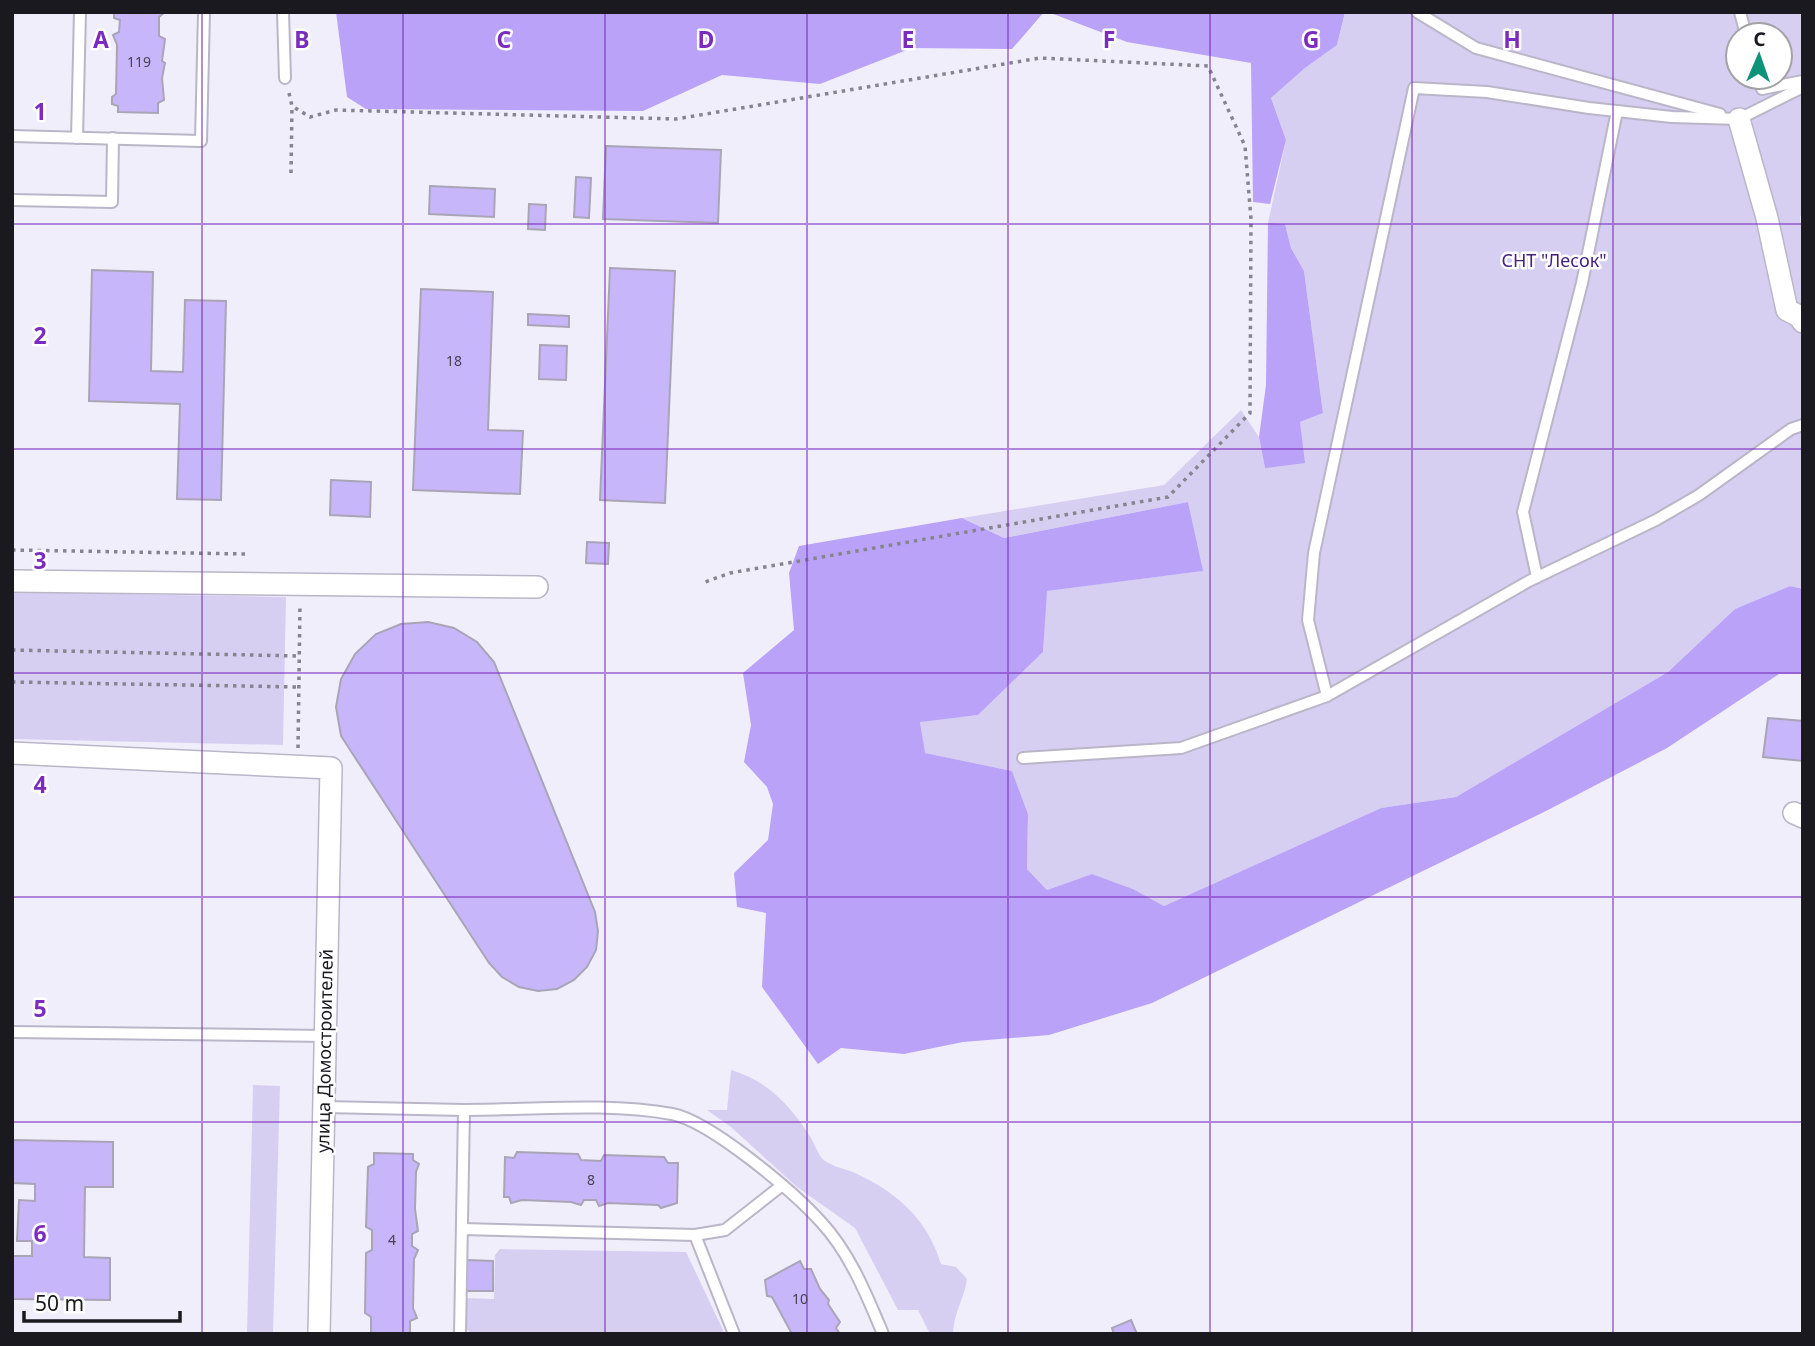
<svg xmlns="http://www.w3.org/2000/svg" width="1815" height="1346" viewBox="0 0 1815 1346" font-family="'Noto Sans',sans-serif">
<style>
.green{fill:#d7cff2;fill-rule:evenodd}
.forest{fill:#b9a2f7}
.building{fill:#c8b6fb;stroke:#a9a5b6;stroke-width:2}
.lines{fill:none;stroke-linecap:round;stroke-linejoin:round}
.service-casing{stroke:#bab6c8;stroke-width:14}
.minor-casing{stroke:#bab6c8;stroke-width:24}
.path{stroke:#86848e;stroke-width:3.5;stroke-dasharray:3.5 5;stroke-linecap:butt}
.service{stroke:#fff;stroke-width:10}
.minor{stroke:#fff;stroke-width:21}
.grid{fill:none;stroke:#7b2cbf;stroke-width:2;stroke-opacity:0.55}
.labels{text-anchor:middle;stroke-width:5;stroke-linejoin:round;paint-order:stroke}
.number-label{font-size:14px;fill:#464056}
.park-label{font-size:18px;fill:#462081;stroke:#fff}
.street-label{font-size:18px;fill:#1a191f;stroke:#fff}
.grid-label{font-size:23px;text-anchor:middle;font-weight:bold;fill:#7b2cbf;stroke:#fff;stroke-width:5;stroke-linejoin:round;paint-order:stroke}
</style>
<rect width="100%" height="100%" fill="#f1eefc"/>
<!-- green -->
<g class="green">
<path d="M1345,12H1803V212L1800,217L1803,245V589L1790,586L1735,609L1668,672L1456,797L1381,808L1164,906L1133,889L1092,874L1047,890L1027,869L1028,814L1012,771L924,753L920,721L978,715L1043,652L1046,591L1202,571L1188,502L1004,538L962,518L1164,485L1241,410L1259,437L1265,468L1300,422L1323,413L1304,271L1291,248L1285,224L1268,223L1286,140L1271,98L1305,68L1337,45ZM1738,35H1780V77H1738Z"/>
<polygon points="12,592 286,597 283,745 12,739"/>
<path d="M731,1070C767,1080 792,1107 811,1138C815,1145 819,1157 825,1161C834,1167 846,1169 855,1173C897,1192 928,1220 941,1264L956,1267L967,1279C964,1300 954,1311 953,1334H930L918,1310H898L855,1228L797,1187L731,1127L707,1110H727Z"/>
<polygon points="253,1085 280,1086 273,1334 247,1334"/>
<polygon points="500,1249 686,1252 723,1330 722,1334 471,1334 465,1327 464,1298 494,1299 495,1255"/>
</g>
<!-- forest -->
<g class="forest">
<polygon points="336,12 1044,12 1012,49 912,48 820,84 722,75 643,111 366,109 347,97"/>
<polygon points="1048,12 1345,12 1337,45 1305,68 1271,98 1286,140 1270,204 1253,202 1251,63 1127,42"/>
<polygon points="1268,223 1285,224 1291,248 1304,271 1323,413 1300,422 1305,463 1265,468 1259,437 1266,385"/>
<polygon points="1188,502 1203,571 1047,591 1043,652 978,715 920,722 925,753 1012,771 1028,814 1027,869 1047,890 1092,874 1133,889 1164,906 1381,808 1456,797 1668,672 1735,609 1790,586 1803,589 1803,674 1779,674 1667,748 1546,811 1152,1003 1049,1035 963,1042 904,1054 841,1048 818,1064 762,987 766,913 737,907 734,873 768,840 773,804 767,787 744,762 751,725 743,673 794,630 789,573 799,546 962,518 1004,538"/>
</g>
<!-- building -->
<g class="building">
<polygon points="114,12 165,12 159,17 159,36 165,39 162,61 165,63 162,78 164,100 158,103 158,113 118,112 118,106 112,104 112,97 116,94 117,45 113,35 119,32 120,20 114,18"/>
<polygon points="606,146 721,150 718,223 603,219"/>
<polygon points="576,177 591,178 589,218 574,217"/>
<polygon points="430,186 495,189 494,217 429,214"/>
<polygon points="529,204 546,205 545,230 528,229"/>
<polygon points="610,268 675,271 665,503 600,500"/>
<polygon points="92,270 153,272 151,371 183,372 185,300 226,301 221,500 177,499 180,404 89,401"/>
<polygon points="421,289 493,292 488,430 523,431 520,494 413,490"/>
<polygon points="528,314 569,316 569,327 528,325"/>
<polygon points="540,345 567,346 566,380 539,379"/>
<polygon points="331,480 371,482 370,517 330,515"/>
<polygon points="587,542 609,543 608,564 586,563"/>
<polygon points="428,622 454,628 477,642 494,662 595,912 598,931 596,950 587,967 574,980 557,989 538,991 519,987 502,977 489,963 341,736 336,707 341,679 355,654 376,634 401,624"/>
<polygon points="1768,718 1803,721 1803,761 1763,757"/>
<polygon points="12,1140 113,1142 113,1187 85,1187 84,1257 110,1258 110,1300 12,1299 12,1256 32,1256 32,1241 17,1241 19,1200 35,1201 35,1184 12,1183"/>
<polygon points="517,1152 578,1154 581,1160 601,1161 604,1155 664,1157 668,1163 678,1163 677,1203 661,1208 658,1205 608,1203 599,1206 596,1200 584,1200 581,1205 571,1202 522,1200 511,1203 509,1197 504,1197 505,1157 514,1158"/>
<polygon points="374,1153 413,1154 413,1160 419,1164 416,1172 415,1209 418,1231 412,1234 412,1246 418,1250 414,1259 413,1308 417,1318 410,1321 410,1333 415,1334 371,1334 371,1317 365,1313 366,1253 372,1250 372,1230 366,1227 368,1167 374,1164"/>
<polygon points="466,1260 493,1261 493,1291 466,1291"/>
<polygon points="800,1261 804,1269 811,1269 820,1289 829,1300 828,1304 840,1322 836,1328 840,1334 792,1334 772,1297 767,1296 765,1280"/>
<polygon points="1131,1320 1137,1334 1114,1334 1112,1328"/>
</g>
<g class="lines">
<!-- service casing -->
<g class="service-casing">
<g id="service">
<polyline points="283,12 285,78"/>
<polyline points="1417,12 1476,48 1720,114"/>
<polyline points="1740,12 1746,35"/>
<polyline points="1759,77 1762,89 1803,81"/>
<polyline points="12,136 201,141 204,12"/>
<polyline points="77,138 80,12"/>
<polyline points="12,200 112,202 113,138"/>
<polyline points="1537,577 1523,512 1582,283 1617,111"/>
<polyline points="1327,696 1308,620 1314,553 1414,88 1487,92 1589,108 1672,117 1739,119 1803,87"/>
<polyline points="1023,758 1181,748 1327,696 1529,581 1656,520 1699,495 1791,429 1803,425"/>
<polyline points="12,1032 325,1036"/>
<polyline points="324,1107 464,1110 460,1334"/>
<path d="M464,1110C530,1110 607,1102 672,1114C710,1121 794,1192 821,1222C850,1253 867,1296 883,1334"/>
<polyline points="462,1229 695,1235 725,1230 781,1186"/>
<polyline points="695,1235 734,1334"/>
</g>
</g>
<!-- minor casing -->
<g class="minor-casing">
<g id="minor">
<polyline points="1739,119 1767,218 1787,310 1799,316 1803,322"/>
<polyline points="12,581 537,587"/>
<polyline points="12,753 331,768 319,1334"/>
<polyline points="1794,813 1803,817"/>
</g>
</g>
<!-- path -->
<g class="path">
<polyline points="289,93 292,106 310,117 336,110 676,119 1040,58 1208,66 1245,146 1251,219 1250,413 1168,497 730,573 705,582"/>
<polyline points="291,173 292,106"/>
<polyline points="12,550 246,554"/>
<polyline points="12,650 299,656"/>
<polyline points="12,682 299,687"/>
<polyline points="298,748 300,605"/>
</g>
<!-- service -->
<use href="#service" class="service"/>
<!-- minor -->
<use href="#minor" class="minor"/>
</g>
<!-- grid -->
<path class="grid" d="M202,12V1334M403,12V1334M605,12V1334M807,12V1334M1008,12V1334M1210,12V1334M1412,12V1334M1613,12V1334M12,224H1803M12,449H1803M12,673H1803M12,897H1803M12,1122H1803"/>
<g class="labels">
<!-- number labels -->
<g class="number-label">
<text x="139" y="67">119</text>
<text x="454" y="366">18</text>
<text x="591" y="1185">8</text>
<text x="392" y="1245">4</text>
<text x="800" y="1304">10</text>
</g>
<!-- park labels -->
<g class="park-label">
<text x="1554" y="267">СНТ "Лесок"</text>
</g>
<!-- street labels -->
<g class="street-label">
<text transform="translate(325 1051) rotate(-89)" y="6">улица Домостроителей</text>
</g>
</g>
<g class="grid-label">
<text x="101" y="48">A</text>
<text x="302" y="48">B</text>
<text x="504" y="48">C</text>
<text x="706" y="48">D</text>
<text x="908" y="48">E</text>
<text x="1109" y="48">F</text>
<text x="1311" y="48">G</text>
<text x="1512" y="48">H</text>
<text x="40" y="120">1</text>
<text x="40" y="344">2</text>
<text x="40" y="569">3</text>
<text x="40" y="793">4</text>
<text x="40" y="1017">5</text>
<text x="40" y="1242">6</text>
</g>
<!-- border -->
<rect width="1815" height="1346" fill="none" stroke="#1a191f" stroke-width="28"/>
<!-- north arrow -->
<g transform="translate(1759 56) rotate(2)"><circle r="33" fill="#ffffff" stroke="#a3a3a5" stroke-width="2"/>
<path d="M0-5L12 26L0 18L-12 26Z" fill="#0f927a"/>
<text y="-10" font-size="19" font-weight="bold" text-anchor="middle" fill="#1a191f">С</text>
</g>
<!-- scale -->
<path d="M24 1311v10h156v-10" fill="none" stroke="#1a191f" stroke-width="3.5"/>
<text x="35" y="1311" font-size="21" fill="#1a191f" stroke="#ffffff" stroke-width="5" paint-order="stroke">50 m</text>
</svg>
